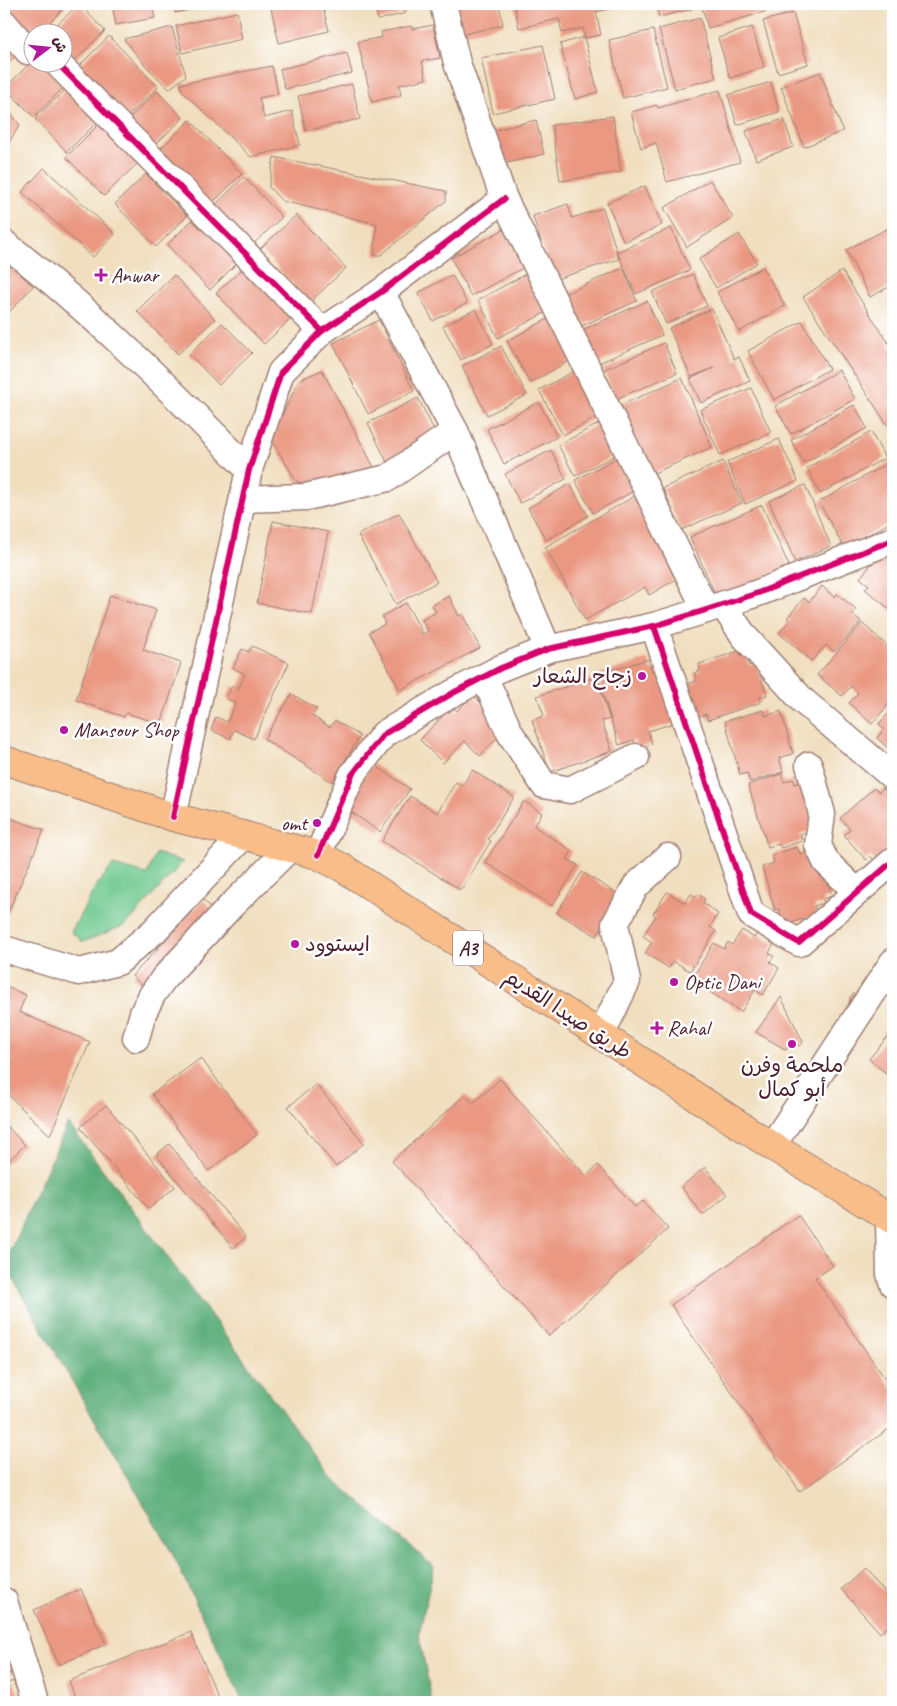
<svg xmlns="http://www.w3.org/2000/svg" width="897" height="1706" viewBox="0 0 897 1706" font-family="Caveat,'Playpen Sans Arabic',sans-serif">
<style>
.green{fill:#70c990;stroke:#5d745e}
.forest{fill:#5cad7a;stroke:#536652}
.building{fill:#ea9881}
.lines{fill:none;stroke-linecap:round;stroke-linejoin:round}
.minor-casing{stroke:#9d7e74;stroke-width:29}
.highway-casing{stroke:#9d7e74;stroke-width:30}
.minor{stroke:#fff;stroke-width:26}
.highway{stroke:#f8bd88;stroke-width:28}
.cycleway-casing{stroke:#fff;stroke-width:9}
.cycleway{stroke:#d6006c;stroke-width:6}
.poi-dot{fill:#b5179e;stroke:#fff;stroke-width:2}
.labels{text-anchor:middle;stroke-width:5;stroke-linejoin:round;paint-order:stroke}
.shield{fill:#fff;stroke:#80626b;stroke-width:1}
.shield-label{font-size:20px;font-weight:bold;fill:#4a1f2b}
.poi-label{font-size:21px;fill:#4a1f2b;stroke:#fff;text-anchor:start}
.street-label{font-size:21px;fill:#4a1f2b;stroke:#fff}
</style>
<rect width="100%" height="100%" fill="#fff"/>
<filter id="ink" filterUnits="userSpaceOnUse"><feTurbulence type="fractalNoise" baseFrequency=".02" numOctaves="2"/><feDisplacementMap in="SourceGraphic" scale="10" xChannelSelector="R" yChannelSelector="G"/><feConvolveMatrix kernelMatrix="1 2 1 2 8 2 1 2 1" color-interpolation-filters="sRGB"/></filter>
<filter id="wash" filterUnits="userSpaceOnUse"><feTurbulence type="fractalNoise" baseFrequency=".0096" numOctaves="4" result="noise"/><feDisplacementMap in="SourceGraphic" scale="20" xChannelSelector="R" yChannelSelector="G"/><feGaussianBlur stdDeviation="1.12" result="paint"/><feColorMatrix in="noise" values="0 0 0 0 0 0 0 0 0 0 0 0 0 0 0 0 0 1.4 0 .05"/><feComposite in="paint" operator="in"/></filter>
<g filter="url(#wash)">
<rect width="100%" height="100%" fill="#f0debe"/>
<!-- green -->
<polygon class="green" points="156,853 183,862 126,925 83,942 71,932 96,886 113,865 147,874"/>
<!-- forest -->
<polygon class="forest" points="68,1123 332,1478 434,1567 419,1634 432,1702 243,1702 172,1553 4,1264"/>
<g id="blocks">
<!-- building -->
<g class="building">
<polygon points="14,4 68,4 40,32 32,32 32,39 6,13"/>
<polygon points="79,4 105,31 69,66 62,60 62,32 49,32"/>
<polygon points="112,4 152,4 155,18 116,25"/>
<polygon points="160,4 214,4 214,5 175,13 174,5 161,8"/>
<polygon points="270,4 322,4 329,31 279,43"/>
<polygon points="374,4 403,4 406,13 378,20"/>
<polygon points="457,4 499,4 503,25 464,34"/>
<polygon points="514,4 620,4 621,6 596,12 601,35 585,38 583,28 562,33 559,19 519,28"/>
<polygon points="655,4 691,4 692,9 659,17"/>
<polygon points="701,4 781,4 782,7 708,28"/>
<polygon points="237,12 242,39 182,53 176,26"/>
<polygon points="793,13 808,64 778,73 763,21"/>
<polygon points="700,18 716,78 675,89 659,29"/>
<polygon points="433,25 440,58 422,61 426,79 399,85 401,95 372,102 358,42 382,37 381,32 411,26 412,29"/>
<polygon points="172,27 186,76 169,89 145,65 124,39"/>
<polygon points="752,27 764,67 730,78 718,38"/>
<polygon points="653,30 667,87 623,98 609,40"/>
<polygon points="4,34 20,52 4,67"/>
<polygon points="109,36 158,87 125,119 76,69"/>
<polygon points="584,37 598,92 575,99 560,44"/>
<polygon points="543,45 555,99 493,113 481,58"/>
<polygon points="347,53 352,73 285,89 280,69"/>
<polygon points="31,62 42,62 65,86 34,117 5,88"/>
<polygon points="272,66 278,94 259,98 264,118 292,111 300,145 251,157 183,92 180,84"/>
<polygon points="820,72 843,131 804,147 781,87"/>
<polygon points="771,82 779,112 737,125 728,95"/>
<polygon points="352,84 360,119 306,131 298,96"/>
<polygon points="68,87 99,120 67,152 35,119"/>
<polygon points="720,90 740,162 667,182 656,143 641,148 631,112 657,105 658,108"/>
<polygon points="157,91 183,118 152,148 126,121"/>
<polygon points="4,111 12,115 20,125 7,145 4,144"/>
<polygon points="613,116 621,172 560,181 552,125"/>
<polygon points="784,119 793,147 756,160 746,131"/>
<polygon points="190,120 242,174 209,206 157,152"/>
<polygon points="536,120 544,154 495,166 487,132"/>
<polygon points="102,121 141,160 104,196 66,157"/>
<polygon points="274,157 446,191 446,201 381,255 374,255 377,224 282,201 269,187"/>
<polygon points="44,168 115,234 93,257 22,192"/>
<polygon points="146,174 187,216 156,247 115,204"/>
<polygon points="244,177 282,217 250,247 212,208"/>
<polygon points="710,180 733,218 687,247 664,208"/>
<polygon points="645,186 662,225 624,242 607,203"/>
<polygon points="568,204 572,218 603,208 619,259 553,280 533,216"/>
<polygon points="197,215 240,260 210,290 167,245"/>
<polygon points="296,215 346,268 310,302 260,249"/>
<polygon points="512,225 532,263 471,296 451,258"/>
<polygon points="892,226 893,229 893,285 870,297 846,250"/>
<polygon points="671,228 690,270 636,294 617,252"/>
<polygon points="739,234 757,263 716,288 699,259"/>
<polygon points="4,259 33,286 4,318"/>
<polygon points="248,264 295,315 264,344 216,293"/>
<polygon points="763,267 785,306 739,332 717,292"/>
<polygon points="623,268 637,301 579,327 564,294"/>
<polygon points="533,270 554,308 498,338 478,300"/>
<polygon points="842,271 893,350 893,422 888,426 803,297"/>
<polygon points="693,274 707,306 666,324 652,292"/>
<polygon points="174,275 215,319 178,354 137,311"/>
<polygon points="452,275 467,303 433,321 418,293"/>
<polygon points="647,301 662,335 597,364 582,330"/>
<polygon points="476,309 493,344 461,360 443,326"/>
<polygon points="712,309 734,359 739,357 750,381 701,403 690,379 716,367 691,377 669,328"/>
<polygon points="553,316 576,357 530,383 507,341"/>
<polygon points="379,320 414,391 368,414 333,343"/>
<polygon points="802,321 829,369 774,400 748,351"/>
<polygon points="222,323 252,353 219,385 189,354"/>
<polygon points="664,343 677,373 616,399 603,370"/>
<polygon points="501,346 527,395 487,415 462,366"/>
<polygon points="584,366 607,412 563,435 539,390"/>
<polygon points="322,370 376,471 306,483 297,482 269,436 278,424 299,380"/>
<polygon points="839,370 855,399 791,434 775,406"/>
<polygon points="682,378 712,447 652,474 621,405"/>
<polygon points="751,388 771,433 720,455 700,410"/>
<polygon points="418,398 437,436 387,462 368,423"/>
<polygon points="539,402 557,437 504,464 487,429"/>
<polygon points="854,405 867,428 804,463 791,440"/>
<polygon points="608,419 624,451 575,476 558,445"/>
<polygon points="871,432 885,458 820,494 807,468"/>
<polygon points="779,439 798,481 745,504 727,462"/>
<polygon points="551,450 566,479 520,503 505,474"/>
<polygon points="624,454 641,487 593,513 575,480"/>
<polygon points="893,460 893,521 844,548 819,502"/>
<polygon points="723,461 742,503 681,530 663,488"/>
<polygon points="570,484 588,516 546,540 528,508"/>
<polygon points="805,485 831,546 795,562 769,501"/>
<polygon points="635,496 680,577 649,595 645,587 585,620 545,547"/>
<polygon points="762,505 789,566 717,598 690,537"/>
<polygon points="399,513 437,582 396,604 358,535"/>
<polygon points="273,521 328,532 312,614 257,603"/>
<polygon points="884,549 893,551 893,612 865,589 869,585 860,578"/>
<polygon points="822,586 834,597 837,594 856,609 852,614 861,621 834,652 826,645 812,661 779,633 790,620 787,618 804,598 809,602"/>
<polygon points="110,595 156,610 143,650 181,663 161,724 126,713 124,717 76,700"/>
<polygon points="449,596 459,616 462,614 480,648 400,690 369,632 385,624 382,616 406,603 423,634 428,631 422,620 436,612 432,605"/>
<polygon points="862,623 893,651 893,699 872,724 849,703 858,693 851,686 842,696 817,675"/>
<polygon points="252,646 289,663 254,739 234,730 230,739 211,730 216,717 227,722 236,703 226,699 232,686 238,689 245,674 233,668 242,649 249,652"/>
<polygon points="739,651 741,656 745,654 749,666 756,663 767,695 760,697 761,702 708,720 706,714 698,717 687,684 697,681 694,673 700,671 699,664"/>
<polygon points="648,659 652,671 664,667 681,721 648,731 652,744 637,748 634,740 619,745 597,675"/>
<polygon points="596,677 610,719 602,721 612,751 550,772 532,720 544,716 537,696"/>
<polygon points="292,694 317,709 312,716 330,727 335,720 360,736 332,782 264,739"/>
<polygon points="473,695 489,711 486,714 504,731 480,756 465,741 443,763 420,740 452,706 457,711"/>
<polygon points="893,708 893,753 877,738 884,729 879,724"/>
<polygon points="763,710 765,716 781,711 793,754 779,758 783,772 750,782 747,773 740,775 725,721"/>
<polygon points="373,764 410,789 380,832 344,807"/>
<polygon points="472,770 514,797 488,839 491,841 461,890 382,841 410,796 437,813 456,782 462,786"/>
<polygon points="781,774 784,782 793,779 795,784 801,782 815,824 810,831 800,834 802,841 781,848 779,844 768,847 748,785"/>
<polygon points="874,788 879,792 883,788 890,796 893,793 893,848 877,863 870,856 866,860 844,835 850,829 840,818"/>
<polygon points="524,801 542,813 534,826 572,851 567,859 578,865 552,906 485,862"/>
<polygon points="4,816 44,830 7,915 4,913"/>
<polygon points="797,847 800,854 809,851 819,852 832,896 823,899 824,903 814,906 817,915 784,925 779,909 775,910 762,867 774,863 772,855"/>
<polygon points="582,872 621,896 597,936 557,913"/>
<polygon points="667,892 685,903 691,894 696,897 698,894 705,899 703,903 718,914 710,927 716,931 690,971 673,961 669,968 645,953 652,942 643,936 656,916 653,914"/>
<polygon points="203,900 217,913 146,989 132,976"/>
<polygon points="742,930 754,938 757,933 774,944 769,953 774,956 770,962 779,968 763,995 755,990 741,1012 691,980 714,943 724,949 728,942 732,945"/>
<polygon points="4,986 26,995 19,1012 90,1042 50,1135 4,1091"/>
<polygon points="854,993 858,1001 849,1005 850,997"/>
<polygon points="781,997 803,1042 800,1046 790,1042 786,1050 756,1032"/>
<polygon points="893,1030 893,1079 869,1059"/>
<polygon points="201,1058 257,1135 208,1171 152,1094"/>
<polygon points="500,1079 586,1176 598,1165 635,1207 643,1201 668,1229 549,1336 392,1161 465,1095 473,1103"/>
<polygon points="316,1084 364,1143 336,1167 288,1107"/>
<polygon points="106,1105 175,1187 149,1209 80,1127"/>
<polygon points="4,1123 25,1145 4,1165"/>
<polygon points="169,1144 246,1237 233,1248 156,1155"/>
<polygon points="705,1167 727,1195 703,1215 681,1187"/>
<polygon points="798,1215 833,1266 815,1278 893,1390 893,1426 800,1491 671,1305"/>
<polygon points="864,1568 893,1602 893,1622 880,1633 841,1589"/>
<polygon points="81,1589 106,1644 59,1665 34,1610"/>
<polygon points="4,1632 16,1672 4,1675"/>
<polygon points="191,1632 220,1702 77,1702 69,1681"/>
<polygon points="13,1681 22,1702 4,1702 4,1685"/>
</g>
</g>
</g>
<g filter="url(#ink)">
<use href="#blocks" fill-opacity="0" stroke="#9d7e74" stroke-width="1"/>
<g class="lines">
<!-- minor casing -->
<g class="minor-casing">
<g id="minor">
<polyline points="443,4 457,63 504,199 706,610"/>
<polyline points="4,23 28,51 32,48"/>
<polyline points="56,62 322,331"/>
<path d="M4,243C92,311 171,390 249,470"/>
<polyline points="381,292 455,431 548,649"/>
<polyline points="243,499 306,497 388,478 455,431"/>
<polyline points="723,605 744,636 803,701 893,777"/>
<polyline points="654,626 751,914 799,943 893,861"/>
<polyline points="484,677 510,733 544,785 570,790 636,757"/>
<polyline points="809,765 822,814 818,845 826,862 857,892"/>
<polyline points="173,817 249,470 281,372 322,331 381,292 504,199"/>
<polyline points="318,855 352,775 384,734 453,693 501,668 548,649 654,626 706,610 758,593 893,540"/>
<polyline points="4,949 79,972 118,962 154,931 244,835"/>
<polyline points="601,1035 627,981 615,924 636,886 668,857"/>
<polyline points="136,1038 143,1013 152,995 164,978 231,906 290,848"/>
<polyline points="772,1146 893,962"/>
<polyline points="889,1218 890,1274 893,1284"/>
<polyline points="4,1601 35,1702"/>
</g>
</g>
<!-- highway casing -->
<g class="highway-casing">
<polyline id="highway" points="4,760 173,817 318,855 343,868 772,1146 893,1220"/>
</g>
<!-- minor -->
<use href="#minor" class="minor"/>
<!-- highway -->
<use href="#highway" class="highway"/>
<!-- cycleway casing -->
<g class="cycleway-casing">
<g id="cycleway">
<polyline points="56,62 322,331"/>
<polyline points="654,626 751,914 799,943 893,861"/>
<polyline points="173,817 249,470 281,372 322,331 381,292 504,199"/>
<polyline points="318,855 352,775 384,734 453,693 501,668 548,649 654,626 706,610 758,593 893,540"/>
</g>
</g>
<!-- cycleway -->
<use href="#cycleway" class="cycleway"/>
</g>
</g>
<!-- markers -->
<g class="poi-dot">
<path d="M98.5 267.5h5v5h5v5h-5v5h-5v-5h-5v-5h5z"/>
<circle cx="642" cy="676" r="5"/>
<circle cx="64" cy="730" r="5"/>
<circle cx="317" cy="823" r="5"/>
<circle cx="295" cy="944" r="5"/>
<circle cx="674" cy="982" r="5"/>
<path d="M654.5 1020.5h5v5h5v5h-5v5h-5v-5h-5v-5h5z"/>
<circle cx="792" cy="1044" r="5"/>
</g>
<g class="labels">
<!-- shield labels -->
<rect class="shield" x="453" y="930.5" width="30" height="35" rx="4"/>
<g class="shield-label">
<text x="468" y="955">A3</text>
</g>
<!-- poi labels -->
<g class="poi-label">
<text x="111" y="282">Anwar</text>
<text x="632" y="683" text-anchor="end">زجاح الشعار</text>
<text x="74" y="737">Mansour Shop</text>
<text x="307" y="830" text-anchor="end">omt</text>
<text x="305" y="951">ايستوود</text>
<text x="684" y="989">Optic Dani</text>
<text x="667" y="1035">Rahal</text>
<text x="792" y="1072" text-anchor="middle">ملحمة وفرن<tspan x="792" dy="24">أبو كمال</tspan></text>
</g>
<!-- street labels -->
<g class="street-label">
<text transform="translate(568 1014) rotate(33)" y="7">طريق صيدا القديم</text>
</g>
</g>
<!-- margin -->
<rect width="897" height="1706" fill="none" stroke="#fff" stroke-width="20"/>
<!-- north arrow -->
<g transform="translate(48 48) rotate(74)"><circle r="24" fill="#ffffff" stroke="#b7a5aa"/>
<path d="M0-4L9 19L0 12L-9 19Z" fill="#b5179e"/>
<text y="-8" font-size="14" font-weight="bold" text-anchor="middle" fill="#4a1f2b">ش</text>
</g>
</svg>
